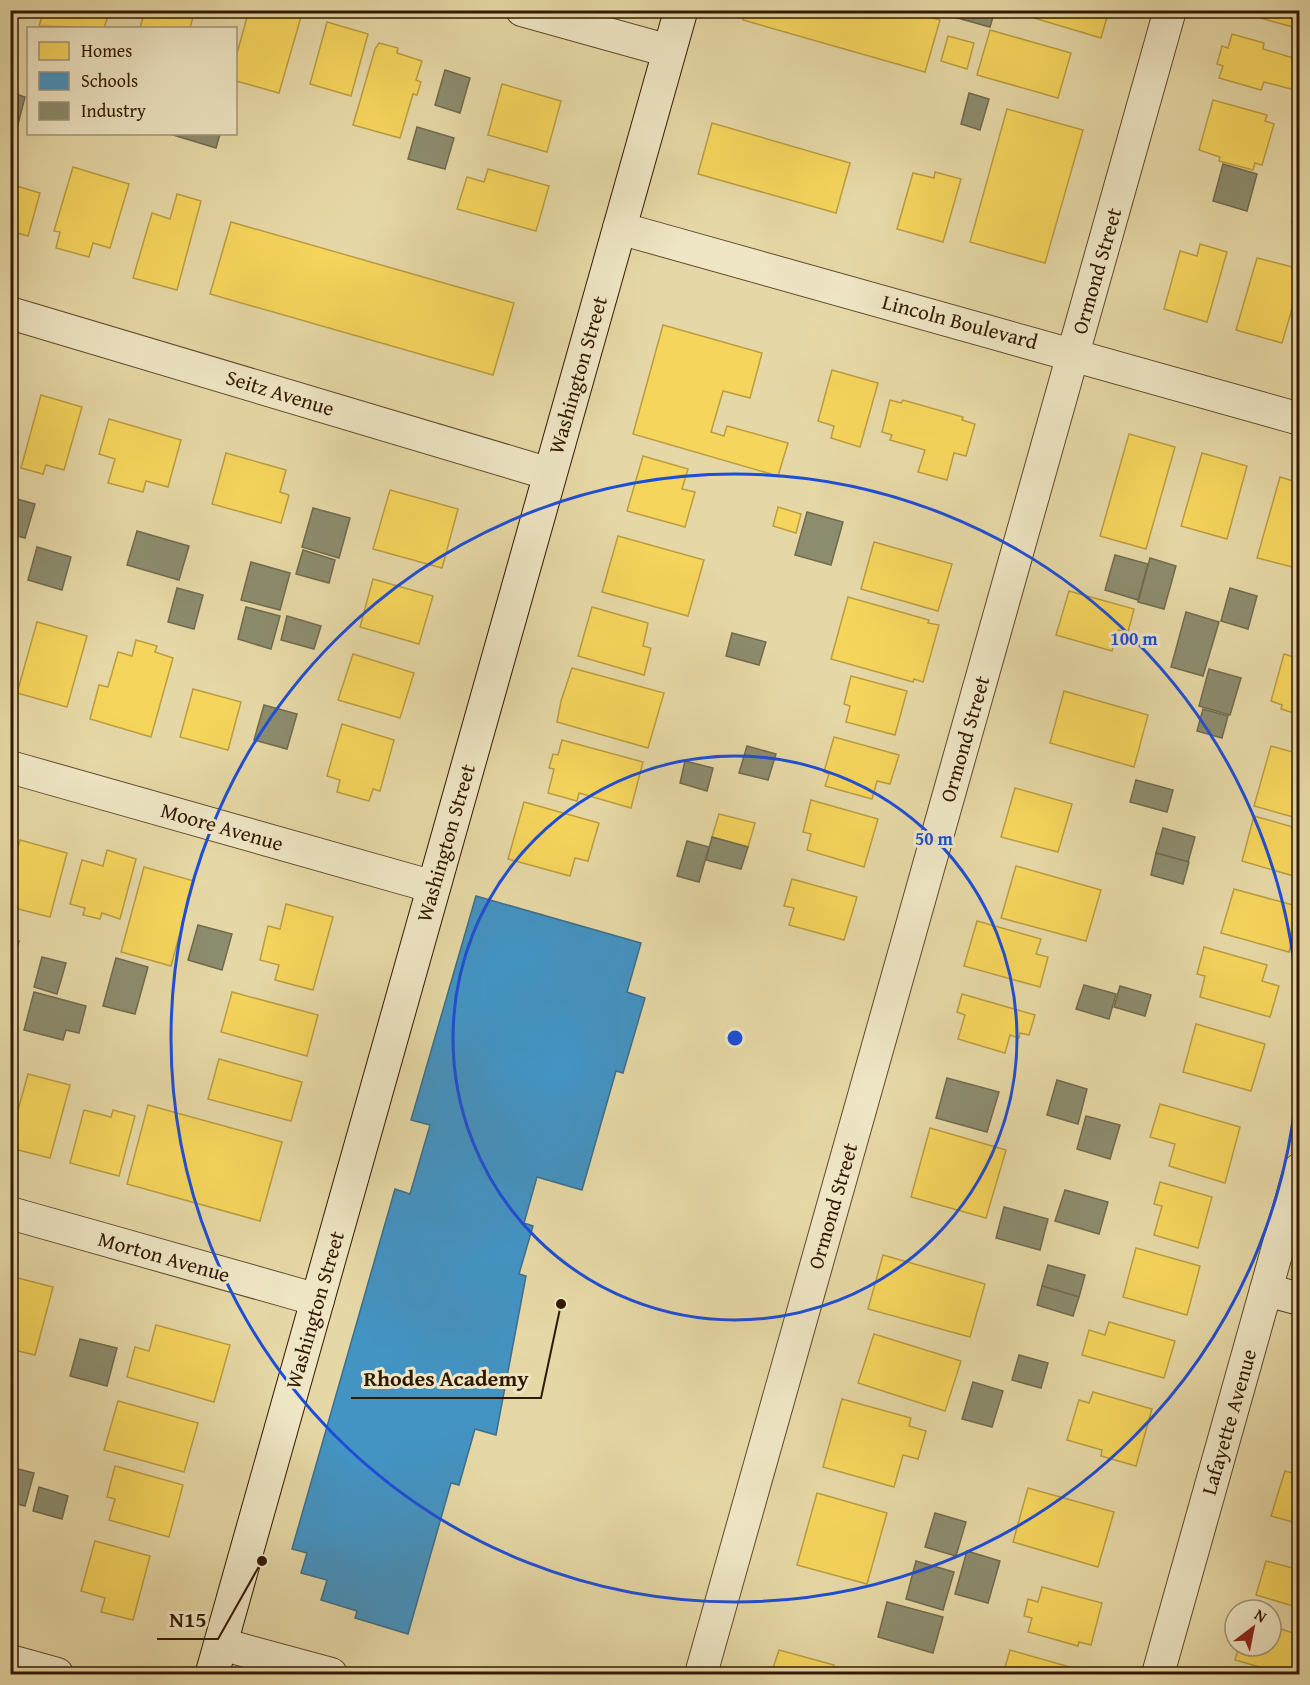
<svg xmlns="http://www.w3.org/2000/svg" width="1310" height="1685" viewBox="0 0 1310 1685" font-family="'Gentium Book Plus',serif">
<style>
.homes{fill:#f6d55c;stroke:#bb9d41;stroke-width:1.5}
.schools{fill:#4393c3;stroke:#3e6e89;stroke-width:1.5}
.industry{fill:#8c8c6e;stroke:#716a4d;stroke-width:1.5}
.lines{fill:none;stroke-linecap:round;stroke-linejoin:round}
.street-casing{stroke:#5e492a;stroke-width:34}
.secondary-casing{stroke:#311901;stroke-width:35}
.street{stroke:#efe6c5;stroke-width:32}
.secondary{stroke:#efe6c5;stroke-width:33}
.ring{fill:none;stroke:#1d4ed8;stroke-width:3}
.labels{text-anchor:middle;stroke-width:6;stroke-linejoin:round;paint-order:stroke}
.street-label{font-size:21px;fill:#311901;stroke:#efe6c5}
.centre{fill:#1d4ed8;stroke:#efe6c5;stroke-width:3}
.ring-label{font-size:18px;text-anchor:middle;font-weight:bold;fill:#1d4ed8;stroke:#efe6c5;stroke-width:6;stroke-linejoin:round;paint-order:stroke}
.leader{fill:none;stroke:#311901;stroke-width:2}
.callout-dot{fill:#311901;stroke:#efe6c5;stroke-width:2}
.callout-label{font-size:22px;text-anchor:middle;font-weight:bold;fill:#311901;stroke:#efe6c5;stroke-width:6;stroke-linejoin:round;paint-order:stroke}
</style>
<rect width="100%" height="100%" fill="#e6d8a6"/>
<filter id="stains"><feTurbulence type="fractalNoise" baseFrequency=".00333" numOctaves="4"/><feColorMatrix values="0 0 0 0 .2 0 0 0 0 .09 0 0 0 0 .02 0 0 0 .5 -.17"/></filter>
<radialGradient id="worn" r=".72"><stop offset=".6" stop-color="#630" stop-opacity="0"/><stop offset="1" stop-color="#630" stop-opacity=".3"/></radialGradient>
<!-- homes -->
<g class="homes">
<polygon points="44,10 110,10 104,28 39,26"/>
<polygon points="145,10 195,10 190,28 140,28"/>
<polygon points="249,10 303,10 279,93 236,81 236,57"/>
<polygon points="746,10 905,10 940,20 925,72 743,20"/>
<polygon points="1036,10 1109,10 1101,38 1034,18"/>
<polygon points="1254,10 1300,10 1300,29 1253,16"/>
<polygon points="327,22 368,34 351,96 310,84"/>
<polygon points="990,30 1071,53 1058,98 977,75"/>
<polygon points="1232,34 1264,43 1263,49 1300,60 1300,74 1295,90 1264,82 1261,90 1219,78 1223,66 1217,64 1222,46 1228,48"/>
<polygon points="948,36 974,43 967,69 941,61"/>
<polygon points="379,43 398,48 397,53 422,61 416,80 421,82 417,95 413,94 400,138 353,125 375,49"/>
<polygon points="502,84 561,101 547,152 488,135"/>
<polygon points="1213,100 1267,115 1265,121 1274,124 1262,165 1255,163 1253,170 1219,161 1220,157 1199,150"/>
<polygon points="1007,109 1083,130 1045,263 970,242"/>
<polygon points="712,123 850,163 836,213 698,174"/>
<polygon points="73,167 129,184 110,248 93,243 89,257 56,248 60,232 54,231"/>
<polygon points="488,169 549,186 536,231 457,209 467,177 484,182"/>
<polygon points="935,172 961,179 943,242 897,229 913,173 934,178"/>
<polygon points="10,184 40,193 28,236 10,231"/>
<polygon points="177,194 201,201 177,290 133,278 152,213 170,219"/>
<polygon points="231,222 514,303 493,375 210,294"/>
<polygon points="1200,244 1227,252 1207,322 1164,309 1180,251 1197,256"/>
<polygon points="1257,258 1300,269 1300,282 1282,343 1236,330"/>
<polygon points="663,325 762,353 750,398 723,391 711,432 724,436 727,426 788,443 778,476 633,434"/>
<polygon points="832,370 878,383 860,447 831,438 834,426 818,421"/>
<polygon points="41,395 82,407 64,470 46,465 43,474 21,468"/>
<polygon points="890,400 901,403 903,400 963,417 962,420 975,424 966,456 954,453 947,480 918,472 925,450 890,440 892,435 882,432"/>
<polygon points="109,419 181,440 168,487 146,481 143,492 108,483 115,459 99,454"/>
<polygon points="1129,434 1175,447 1146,549 1100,536"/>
<polygon points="226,453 286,470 280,492 289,495 281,523 212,504"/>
<polygon points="1202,453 1247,466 1227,539 1181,526"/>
<polygon points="643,456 688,469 682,489 695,492 685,527 627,511"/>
<polygon points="1280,477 1300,483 1300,569 1257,558"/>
<polygon points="390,490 458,509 442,568 373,549"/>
<polygon points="778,507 801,514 796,533 773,526"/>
<polygon points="618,536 704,560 688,616 602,592"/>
<polygon points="874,542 952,564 938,611 861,589"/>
<polygon points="373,579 433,596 419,644 360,627"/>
<polygon points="1069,591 1134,609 1128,632 1118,630 1112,651 1056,635"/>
<polygon points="848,597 929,620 928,623 939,625 923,682 914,679 913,682 831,659"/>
<polygon points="592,607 648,623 643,646 651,648 644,675 578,656"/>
<polygon points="37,622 87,636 67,707 17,693"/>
<polygon points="136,640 157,646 155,652 173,658 151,737 90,719 99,685 108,687 118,652 132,656"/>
<polygon points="1295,652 1300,654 1300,715 1281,709 1282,705 1271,701 1284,654 1294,657"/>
<polygon points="353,654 414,673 400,718 338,700"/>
<polygon points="572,668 664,693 648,748 557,722 561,701"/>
<polygon points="851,676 907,691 895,735 846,722 850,706 844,704"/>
<polygon points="193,689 241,702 228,750 180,737"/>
<polygon points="1064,691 1148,715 1134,767 1050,743"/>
<polygon points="342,724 394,740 380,791 373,789 369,801 337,792 340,780 327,776"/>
<polygon points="834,737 899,755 890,784 877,781 872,799 825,786 829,774 824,772"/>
<polygon points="562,740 643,762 631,808 579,793 577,801 548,793 554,769 549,768 553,754 558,755"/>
<polygon points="1271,746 1300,754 1300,819 1254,806"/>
<polygon points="1015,788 1072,804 1058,852 1001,837"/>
<polygon points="811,800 878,819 864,867 807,850 811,834 803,832"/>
<polygon points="524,802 599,823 588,861 575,858 570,876 508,859"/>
<polygon points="719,814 755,823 748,847 712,837"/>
<polygon points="1254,816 1300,829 1297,852 1300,852 1300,867 1297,877 1242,861"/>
<polygon points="20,840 67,853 50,917 10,907 14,890 10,889 10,876"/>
<polygon points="107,850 136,859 120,919 102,913 100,919 83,915 85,908 70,904 82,860 103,866"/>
<polygon points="1016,866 1101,890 1086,941 1001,918"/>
<polygon points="144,867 194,881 171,966 121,952"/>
<polygon points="792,879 857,897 844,940 789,925 794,908 784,906"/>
<polygon points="1234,889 1300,907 1289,952 1221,933"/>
<polygon points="286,904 333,917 313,990 275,980 279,965 260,960 268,926 280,929"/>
<polygon points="977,921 1041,939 1036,954 1048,957 1040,987 964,966"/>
<polygon points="1204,947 1267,965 1262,981 1279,986 1270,1017 1200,997 1205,976 1197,974"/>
<polygon points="232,992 318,1015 307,1056 221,1032"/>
<polygon points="962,994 1035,1015 1029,1035 1020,1033 1019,1038 1010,1035 1005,1053 958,1039 965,1015 957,1012"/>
<polygon points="1196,1024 1265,1044 1251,1091 1183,1072"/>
<polygon points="219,1059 302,1082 291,1121 208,1099"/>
<polygon points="28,1074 70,1085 50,1158 10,1148 10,1139"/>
<polygon points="1160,1104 1240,1127 1225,1183 1169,1166 1175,1144 1150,1137"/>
<polygon points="148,1105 282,1142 260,1221 127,1184"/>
<polygon points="84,1110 111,1117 113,1110 135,1116 119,1176 70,1163"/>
<polygon points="930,1128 1006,1150 986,1218 911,1197"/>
<polygon points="1160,1182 1212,1197 1198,1248 1154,1235 1162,1206 1154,1204"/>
<polygon points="1136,1248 1200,1266 1187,1315 1123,1297"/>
<polygon points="883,1255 985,1284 970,1337 868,1309"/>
<polygon points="10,1276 53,1287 35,1355 10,1349"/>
<polygon points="1109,1322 1175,1341 1164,1378 1082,1355 1089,1330 1105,1335"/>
<polygon points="156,1325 230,1345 214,1402 127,1377 135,1347 149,1351"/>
<polygon points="874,1334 961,1361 945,1411 858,1383"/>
<polygon points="1093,1392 1152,1409 1136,1466 1101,1456 1102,1450 1067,1440 1079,1400 1089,1403"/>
<polygon points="842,1399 911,1418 909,1426 926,1431 918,1459 903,1455 894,1487 823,1467"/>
<polygon points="118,1401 198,1423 184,1472 104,1450"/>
<polygon points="115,1466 183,1485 169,1537 109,1520 115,1499 107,1497"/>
<polygon points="1285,1471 1300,1475 1300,1524 1271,1516"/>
<polygon points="1028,1488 1114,1512 1098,1567 1013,1542"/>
<polygon points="817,1493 887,1513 867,1584 797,1565"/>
<polygon points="95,1541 150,1556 133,1620 101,1612 105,1598 81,1591"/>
<polygon points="1266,1561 1300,1570 1300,1608 1256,1595"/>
<polygon points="1042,1587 1102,1603 1091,1645 1079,1642 1078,1646 1028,1632 1032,1618 1024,1616 1028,1599 1038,1602"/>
<polygon points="1271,1626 1300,1635 1300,1669 1296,1667 1294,1674 1285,1674 1235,1660 1239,1646 1271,1646"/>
<polygon points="779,1650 834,1665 831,1674 771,1674"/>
<polygon points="1010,1650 1084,1671 1083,1674 1003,1674"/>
</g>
<!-- schools -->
<polygon class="schools" points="476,896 641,943 627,992 645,998 623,1073 616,1071 582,1190 537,1177 524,1223 533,1226 519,1274 526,1276 496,1435 475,1429 459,1485 451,1483 408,1634 355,1618 357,1611 321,1600 327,1580 301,1573 307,1553 292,1549 395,1189 410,1194 430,1125 411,1120"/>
<!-- industry -->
<g class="industry">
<polygon points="951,10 995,10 990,27 950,16"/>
<polygon points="445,70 470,78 460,113 435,105"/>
<polygon points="10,92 25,97 16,132 10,131"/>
<polygon points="969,93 989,99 980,130 961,124"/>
<polygon points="417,127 454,138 445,169 408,159"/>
<polygon points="170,134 220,134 216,148"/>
<polygon points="1223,164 1257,174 1247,211 1213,201"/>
<polygon points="1300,195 1300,224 1292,222"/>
<polygon points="10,497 35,504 25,538 10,534"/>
<polygon points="313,508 350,518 339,558 302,547"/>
<polygon points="807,512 843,522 831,565 795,555"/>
<polygon points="137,531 189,546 179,580 127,565"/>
<polygon points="37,547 71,557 62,590 28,580"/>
<polygon points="303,550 335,560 329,583 296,574"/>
<polygon points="1115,555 1148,564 1138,600 1105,590"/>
<polygon points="1150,558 1176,566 1164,609 1138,602"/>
<polygon points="251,562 290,573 280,610 241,600"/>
<polygon points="177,588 203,595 194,629 168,622"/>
<polygon points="1230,588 1257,596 1248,629 1221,621"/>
<polygon points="246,607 280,616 271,649 238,639"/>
<polygon points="1186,612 1219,622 1203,676 1171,667"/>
<polygon points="287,616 321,626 314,649 281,640"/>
<polygon points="732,633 766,642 759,665 726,656"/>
<polygon points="1209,669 1241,678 1230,715 1199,706"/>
<polygon points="264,705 297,714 287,749 254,740"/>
<polygon points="1203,709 1228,716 1222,738 1197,731"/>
<polygon points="747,746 776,754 768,780 739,773"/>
<polygon points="685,761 713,768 707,791 680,783"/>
<polygon points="1136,780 1173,790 1167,812 1130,802"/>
<polygon points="1163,828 1195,837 1188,862 1156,853"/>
<polygon points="712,837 748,847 741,869 706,860"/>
<polygon points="687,841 709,847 699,882 677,876"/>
<polygon points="1156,853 1189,862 1183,884 1151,875"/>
<polygon points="198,925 232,934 222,970 188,960"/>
<polygon points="10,939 19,941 10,972"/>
<polygon points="42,957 66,963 57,994 34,987"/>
<polygon points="116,958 148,967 135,1014 103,1006"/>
<polygon points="1084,985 1116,994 1109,1019 1076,1009"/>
<polygon points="1120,986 1151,995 1145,1016 1114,1007"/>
<polygon points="34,992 86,1006 79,1033 66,1030 63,1040 24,1030"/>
<polygon points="947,1078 999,1092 987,1132 936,1118"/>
<polygon points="1057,1080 1087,1089 1078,1124 1047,1115"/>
<polygon points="1086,1116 1120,1125 1110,1159 1077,1149"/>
<polygon points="1065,1190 1108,1202 1099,1234 1055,1221"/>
<polygon points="1004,1207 1048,1219 1040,1250 996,1238"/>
<polygon points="1048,1265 1085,1275 1079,1297 1042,1286"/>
<polygon points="1042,1286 1079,1297 1073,1316 1037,1305"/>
<polygon points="80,1339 117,1348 107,1386 70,1376"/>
<polygon points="1019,1355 1048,1363 1041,1388 1012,1380"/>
<polygon points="973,1382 1003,1391 992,1427 962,1419"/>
<polygon points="10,1467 34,1473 25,1506 10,1502"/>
<polygon points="39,1487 68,1496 62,1519 33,1511"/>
<polygon points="935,1513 966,1522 956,1556 925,1547"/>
<polygon points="967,1551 1000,1561 988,1603 955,1594"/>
<polygon points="916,1561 954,1572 943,1610 906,1599"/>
<polygon points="887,1602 943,1617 933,1653 878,1637"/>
</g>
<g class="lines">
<!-- street casing -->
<g class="street-casing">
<g id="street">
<polyline points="522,10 669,51"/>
<polyline points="619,228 1300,419"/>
<polyline points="10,313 550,474"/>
<polyline points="10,767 434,887"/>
<polyline points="10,1213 318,1300"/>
<polyline points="1266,1290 1300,1299"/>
<polyline points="221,1644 331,1674"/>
<polyline points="10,1661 57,1674"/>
<polyline points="701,1674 1170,10"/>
<polyline points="1158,1674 1300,1169"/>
</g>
</g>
<!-- secondary casing -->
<g class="secondary-casing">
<polyline id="secondary" points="212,1674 681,10"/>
</g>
<!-- street -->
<use href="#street" class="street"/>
<!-- secondary -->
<use href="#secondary" class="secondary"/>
</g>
<!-- distance rings -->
<g class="ring">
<circle cx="735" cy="1038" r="282"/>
<circle cx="735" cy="1038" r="564"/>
</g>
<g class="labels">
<!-- street labels -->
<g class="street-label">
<text transform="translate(1097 271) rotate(-74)" y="7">Ormond Street</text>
<text transform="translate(960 322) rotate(15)" y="7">Lincoln Boulevard</text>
<text transform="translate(578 375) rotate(-74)" y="7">Washington Street</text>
<text transform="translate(280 393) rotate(17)" y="7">Seitz Avenue</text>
<text transform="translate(965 739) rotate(-74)" y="7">Ormond Street</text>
<text transform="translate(222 827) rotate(16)" y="7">Moore Avenue</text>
<text transform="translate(446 843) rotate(-74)" y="7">Washington Street</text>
<text transform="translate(833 1206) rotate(-74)" y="7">Ormond Street</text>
<text transform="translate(164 1257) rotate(16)" y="7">Morton Avenue</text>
<text transform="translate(315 1310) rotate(-74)" y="7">Washington Street</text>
<text transform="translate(1229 1422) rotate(-74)" y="7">Lafayette Avenue</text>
</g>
</g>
<circle cx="735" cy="1038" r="9" class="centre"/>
<g class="ring-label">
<text x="1134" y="645">100 m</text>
<text x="934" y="845">50 m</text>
</g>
<!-- callouts -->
<path class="leader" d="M561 1304L541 1398H351M262 1561L218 1639H157"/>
<g class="callout-dot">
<circle cx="561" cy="1304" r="6"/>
<circle cx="262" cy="1561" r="6"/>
</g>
<g class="callout-label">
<text x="446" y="1386">Rhodes Academy</text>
<text x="188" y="1627">N15</text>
</g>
<!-- margin -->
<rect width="1310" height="1685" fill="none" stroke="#e6d8a6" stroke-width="36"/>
<rect x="12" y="12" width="1286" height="1661" fill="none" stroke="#311901" stroke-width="3"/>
<rect x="18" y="18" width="1274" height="1649" fill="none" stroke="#311901" stroke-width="1.5"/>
<!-- legend -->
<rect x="27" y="27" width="210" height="108" fill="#efe6c5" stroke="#a39477" stroke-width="1.5"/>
<rect x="39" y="42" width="30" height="18" fill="#f6d55c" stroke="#a39477" stroke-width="1.5"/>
<text x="81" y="57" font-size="18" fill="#311901">Homes</text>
<rect x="39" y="72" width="30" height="18" fill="#4393c3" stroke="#a39477" stroke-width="1.5"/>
<text x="81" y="87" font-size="18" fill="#311901">Schools</text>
<rect x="39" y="102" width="30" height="18" fill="#8c8c6e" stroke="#a39477" stroke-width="1.5"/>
<text x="81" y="117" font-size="18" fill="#311901">Industry</text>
<!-- north arrow -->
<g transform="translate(1253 1628) rotate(32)"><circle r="28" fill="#efe6c5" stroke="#a39477" stroke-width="1.5"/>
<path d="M0-4.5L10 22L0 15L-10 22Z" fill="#8f2418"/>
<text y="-9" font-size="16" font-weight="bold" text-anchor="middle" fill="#311901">N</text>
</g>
<rect width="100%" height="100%" filter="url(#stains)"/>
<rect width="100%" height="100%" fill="url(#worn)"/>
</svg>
